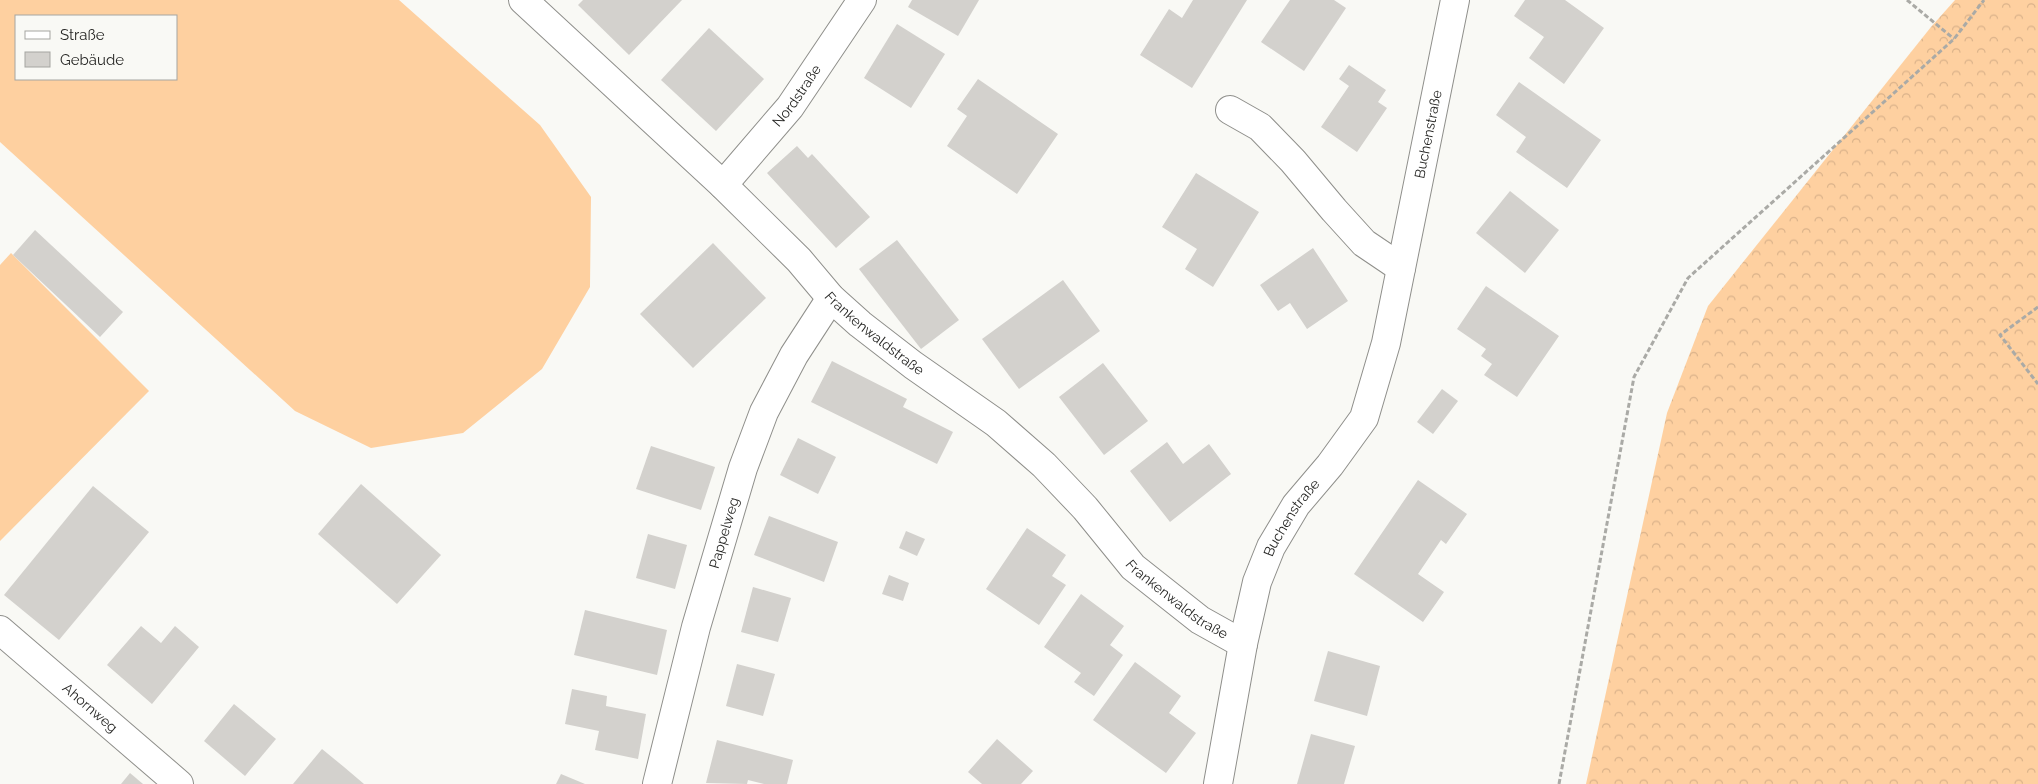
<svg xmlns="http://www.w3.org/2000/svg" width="2038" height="784" viewBox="0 0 2038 784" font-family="Raleway,sans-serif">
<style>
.forest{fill:url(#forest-crowns)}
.pitch{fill:#fed0a0;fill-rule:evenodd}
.building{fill:#d3d1cd}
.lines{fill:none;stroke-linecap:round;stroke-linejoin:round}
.minor-casing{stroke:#8f8f8b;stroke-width:30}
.path{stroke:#aaaaa6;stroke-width:3;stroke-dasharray:5 2.5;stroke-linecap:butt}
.minor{stroke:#fff;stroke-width:28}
.labels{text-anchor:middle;stroke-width:4.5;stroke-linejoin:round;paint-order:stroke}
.street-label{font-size:14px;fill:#262624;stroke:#f9f9f5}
</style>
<defs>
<pattern id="forest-crowns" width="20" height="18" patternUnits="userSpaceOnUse" patternTransform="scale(1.25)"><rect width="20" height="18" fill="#fed0a0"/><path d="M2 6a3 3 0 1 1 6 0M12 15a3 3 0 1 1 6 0" fill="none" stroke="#dab28a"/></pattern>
</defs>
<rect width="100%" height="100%" fill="#f9f9f5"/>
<!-- forest -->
<polygon class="forest" points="1955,0 2038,0 2038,784 1586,784 1667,413 1708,306 1931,27"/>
<!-- pitch -->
<g class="pitch">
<path d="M0,0H399L540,125L591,197L590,287L542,369L463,433L371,448L295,411L0,142ZM176,16V79H16V16Z"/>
<polygon points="11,253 149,391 0,541 0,265"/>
</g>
<!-- building -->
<g class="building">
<polygon points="583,0 682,0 629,55 578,5"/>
<polygon points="912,0 979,0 958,36 908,7"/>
<polygon points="1193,0 1247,0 1192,88 1140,55 1169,9 1182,18"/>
<polygon points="1290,0 1334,0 1346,8 1304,71 1261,42"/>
<polygon points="1525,0 1565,0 1604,28 1564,84 1529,58 1544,37 1514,16"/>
<polygon points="897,24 945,54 911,108 864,78"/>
<polygon points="709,28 764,79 716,131 661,80"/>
<polygon points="1349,65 1386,90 1378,102 1387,108 1357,152 1321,127 1349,86 1339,79"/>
<polygon points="978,79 1058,134 1017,194 947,146 967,116 957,109"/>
<polygon points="1519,82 1601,140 1567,188 1516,152 1526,137 1496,115"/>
<polygon points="797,146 808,158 812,154 870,217 836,248 767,173"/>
<polygon points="1196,173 1259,212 1213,287 1185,269 1197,249 1162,227"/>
<polygon points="1510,191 1559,230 1525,273 1476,233"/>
<polygon points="35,230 123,312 100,337 13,255"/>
<polygon points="897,240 959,320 921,349 859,269"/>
<polygon points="713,243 766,298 693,368 640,314"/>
<polygon points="1313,248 1348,301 1307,329 1290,303 1278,311 1260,285"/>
<polygon points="1063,280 1100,331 1019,389 982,339"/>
<polygon points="1486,286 1559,336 1517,397 1484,375 1492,364 1481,356 1486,349 1457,329"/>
<polygon points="832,361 907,399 903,407 953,432 937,464 811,402"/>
<polygon points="1103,363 1148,421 1104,455 1059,397"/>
<polygon points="1442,389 1458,401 1433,434 1417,422"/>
<polygon points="798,438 836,457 818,494 780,475"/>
<polygon points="1167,442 1183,464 1209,444 1231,474 1170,522 1130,471"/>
<polygon points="651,446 715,467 701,510 636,489"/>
<polygon points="1418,480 1467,514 1446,544 1441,540 1418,574 1444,592 1423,622 1354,574"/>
<polygon points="361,484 441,555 397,604 318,534"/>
<polygon points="93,486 149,532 59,640 4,595"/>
<polygon points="769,516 838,542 824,582 754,555"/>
<polygon points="1027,528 1066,555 1052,576 1066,585 1039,625 986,589"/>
<polygon points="906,531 925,539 917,556 899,548"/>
<polygon points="648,534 687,545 675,589 636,578"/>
<polygon points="889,575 909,583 903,601 882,594"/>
<polygon points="753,587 791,598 778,642 741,632"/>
<polygon points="1081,594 1124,626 1110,645 1123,655 1094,696 1074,682 1081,673 1044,647"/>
<polygon points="585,610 667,630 657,675 574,655"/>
<polygon points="141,626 161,643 175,626 199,647 152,704 107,665"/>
<polygon points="1328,651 1380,666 1367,716 1314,701"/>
<polygon points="1135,662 1181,696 1169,713 1196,733 1166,773 1093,720"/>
<polygon points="737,664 775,674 763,716 726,706"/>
<polygon points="572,689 607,696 606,706 646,714 638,759 595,750 599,731 565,724"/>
<polygon points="234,704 276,739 245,776 204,741"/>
<polygon points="1311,734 1355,746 1344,784 1297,784"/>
<polygon points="997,739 1033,771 1021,784 982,784 968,772"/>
<polygon points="717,740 793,760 787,784 764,784 748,780 747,784 706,783"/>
<polygon points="322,749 344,767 364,784 293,784"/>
<polygon points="130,773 143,784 121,784"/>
<polygon points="561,774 585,784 556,784"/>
</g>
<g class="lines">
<!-- minor casing -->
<g class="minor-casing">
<g id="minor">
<path id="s1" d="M523,0L723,185L799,260L831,298L860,324L913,365L996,423L1044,465L1085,508L1133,567L1200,620L1243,644"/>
<polyline points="1230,110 1260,127 1293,161 1334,210 1364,243 1401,268"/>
<path id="s2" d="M723,185L790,107L862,0"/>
<path id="s3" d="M0,630L179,784"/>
<path id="s4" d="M657,784L696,627L743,468L764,412L794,355L831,298"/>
<path id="s5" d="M1218,784L1243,644L1257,582L1271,547L1296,505L1330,465L1364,418L1386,343L1455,0"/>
</g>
</g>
<!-- path -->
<g class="path">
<polyline points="1907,0 1954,39"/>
<polyline points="2038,307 2000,335 2038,384"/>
<polyline points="1559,784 1634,377 1688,278 1954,39 1984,0"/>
</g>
<!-- minor -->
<use href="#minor" class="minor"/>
</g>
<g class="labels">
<!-- street labels -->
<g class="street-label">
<text dy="5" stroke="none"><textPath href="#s2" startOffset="116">Nordstraße</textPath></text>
<text dy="5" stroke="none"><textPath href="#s5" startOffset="694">Buchenstraße</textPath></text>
<text dy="5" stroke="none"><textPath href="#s1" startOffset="485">Frankenwaldstraße</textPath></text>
<text dy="5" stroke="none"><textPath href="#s5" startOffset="279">Buchenstraße</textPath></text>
<text dy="5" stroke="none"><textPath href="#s4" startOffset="260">Pappelweg</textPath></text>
<text dy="5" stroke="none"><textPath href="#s1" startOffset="890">Frankenwaldstraße</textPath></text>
<text dy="5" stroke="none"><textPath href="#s3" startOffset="119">Ahornweg</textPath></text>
</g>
</g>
<!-- legend -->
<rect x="15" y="15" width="162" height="65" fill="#f9f9f5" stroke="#a5a5a1"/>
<rect x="25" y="31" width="25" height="8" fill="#ffffff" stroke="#a5a5a1"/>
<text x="60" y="40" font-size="15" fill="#262624">Straße</text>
<rect x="25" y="52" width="25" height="15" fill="#d3d1cd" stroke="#a5a5a1"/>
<text x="60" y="65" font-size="15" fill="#262624">Gebäude</text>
</svg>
